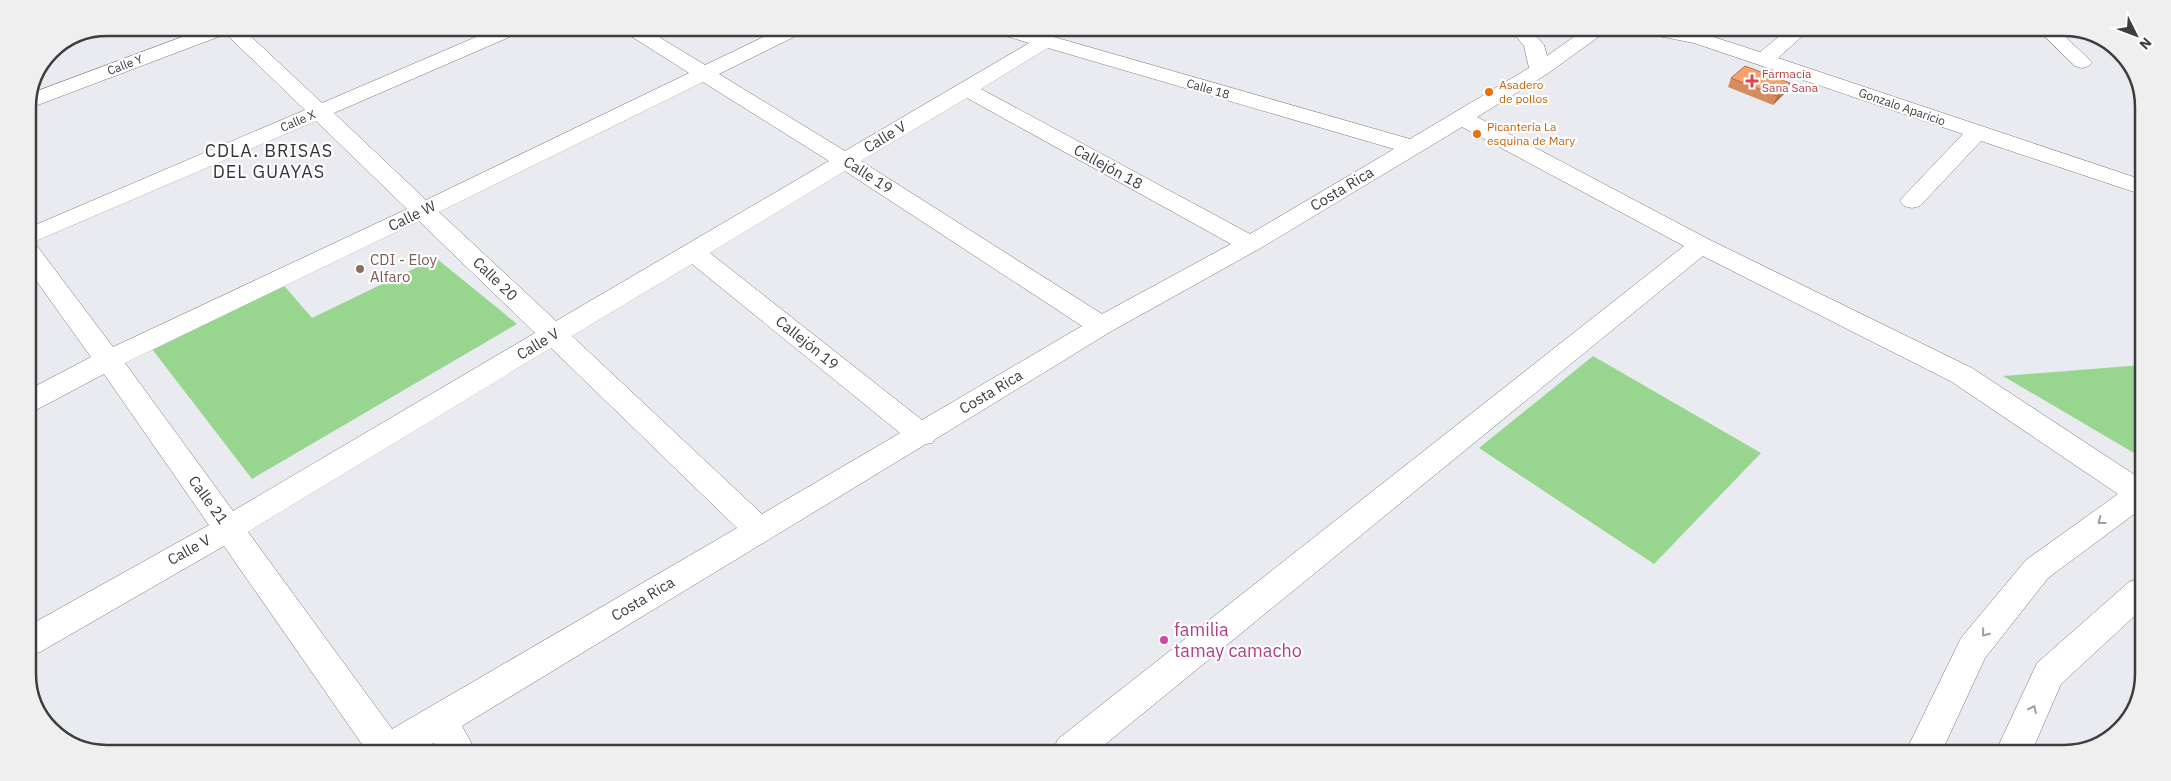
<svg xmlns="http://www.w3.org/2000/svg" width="2171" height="781" viewBox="0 0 2171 781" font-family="'IBM Plex Sans',sans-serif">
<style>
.green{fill:#98d690}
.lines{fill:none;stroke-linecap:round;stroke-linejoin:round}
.minor-casing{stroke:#787a80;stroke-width:1}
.minor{fill:#fff;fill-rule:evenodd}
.wall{fill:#d48b5d}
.shaded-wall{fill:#ad714c}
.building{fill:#f7a26c;stroke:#ad714c}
.oneway{stroke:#9e9e9f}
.health-dot{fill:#e0444e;stroke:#fff;stroke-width:2}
.food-dot{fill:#e8710a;stroke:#fff;stroke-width:2}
.education-dot{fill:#8d6e63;stroke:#fff;stroke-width:2}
.hotel-dot{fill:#d1479c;stroke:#fff;stroke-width:2}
.labels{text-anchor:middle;stroke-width:4.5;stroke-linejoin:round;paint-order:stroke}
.far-street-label{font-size:12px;fill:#3c3d3f;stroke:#fff}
.far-health-label{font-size:12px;fill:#be3a42;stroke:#fff;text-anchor:start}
.far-food-label{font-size:12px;fill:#c56008;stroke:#fff;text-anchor:start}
.street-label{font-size:15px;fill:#3c3d3f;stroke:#fff}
.education-label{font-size:15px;fill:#785e54;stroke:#fff;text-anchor:start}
.quarter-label{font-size:18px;letter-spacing:1px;fill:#333539;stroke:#fff}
.near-hotel-label{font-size:18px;fill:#b23c85;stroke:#fff;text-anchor:start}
.rim{fill:none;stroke:#3c3d3f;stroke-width:2.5}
</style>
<rect width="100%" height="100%" fill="#e9ebf1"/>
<!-- green -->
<g class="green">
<polygon points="436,258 517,324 252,479 152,349 281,282 312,318"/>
<polygon points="1593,356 1761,453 1654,564 1479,448"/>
<polygon points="2142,365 2141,451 2134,453 2003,376"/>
</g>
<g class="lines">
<!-- minor casing -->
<g class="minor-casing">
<g id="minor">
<path d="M206,28H242L322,103L497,28H523L521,32L334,113L426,200L689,73L626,33L624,29H646L705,65L780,29H805L802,33L719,74L845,151L1029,43L996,33L993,29H1026L1410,139L1529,68L1524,46L1511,30H1531L1544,45L1547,56L1582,31H1604L1601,35L1547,74L1477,117L1710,240L1972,368L2141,479V509L2048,578L1985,658L1941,753H1905L1961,638L2026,560L2118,494L1952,382L1703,256L1097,751H1053L1058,739L1684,246L1462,127L1259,249L1110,332L934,440L932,443L926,444L462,726L475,750H438L434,743L420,750H366L224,546L40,652L28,656V626L209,525L104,374L38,409L28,412V390L91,357L28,269V228L305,110L226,34L35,106L28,108V102L32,93ZM1048,48L1394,149L1250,234L981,89ZM703,82L829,161L556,321L439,212ZM967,98L1231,244L1102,314L861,161ZM316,121L407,209L113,347L37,246L29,244ZM845,171L1082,326L922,420L710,253ZM419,221L535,333L233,511L125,363ZM692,264L900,433L762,514L572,336ZM551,348L737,528L392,729L248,532Z"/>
<polygon points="1650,31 1698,32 1760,52 1786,31 1808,31 1778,58 2143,180 2143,195 1981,141 1920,206 1912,208 1904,206 1900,201 1904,196 1963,134 1694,43 1653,35"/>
<polygon points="2040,32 2060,32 2092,62 2089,66 2082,68 2075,66"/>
<polygon points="2140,578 2140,611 2061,684 2031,753 1995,753 2037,663 2129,582"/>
</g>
</g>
<!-- minor -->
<use href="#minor" class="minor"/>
</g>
<!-- wall -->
<g class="wall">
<polygon points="1731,78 1790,83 1786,92 1773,105 1728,87"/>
<polygon points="2142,250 2142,257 2139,256"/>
</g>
<!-- shaded-wall -->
<polygon class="shaded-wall" points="1790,83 1786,92 1773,105 1777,96"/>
<!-- building -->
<polygon class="building" points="1745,66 1790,83 1777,96 1731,78"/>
<!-- one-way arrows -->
<defs><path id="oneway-chevron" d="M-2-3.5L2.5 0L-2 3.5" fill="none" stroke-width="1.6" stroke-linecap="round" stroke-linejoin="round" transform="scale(1.25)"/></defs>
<g class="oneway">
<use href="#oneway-chevron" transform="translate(2101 521) rotate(143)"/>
<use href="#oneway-chevron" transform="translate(1985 633) rotate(129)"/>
<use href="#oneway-chevron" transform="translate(2033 709) rotate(-65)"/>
</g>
<!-- markers -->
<path class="health-dot" d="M1749.5 73.5h5v5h5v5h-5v5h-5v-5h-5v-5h5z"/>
<g class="food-dot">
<circle cx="1489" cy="92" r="5"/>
<circle cx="1477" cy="134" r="5"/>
</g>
<circle class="education-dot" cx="360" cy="269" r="5"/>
<circle class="hotel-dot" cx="1164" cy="640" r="5"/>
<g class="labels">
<!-- far-street labels -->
<g class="far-street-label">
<text transform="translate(125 65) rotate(-21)" y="4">Calle Y</text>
<text transform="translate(1208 89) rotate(16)" y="4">Calle 18</text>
<text transform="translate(1902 107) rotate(19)" y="4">Gonzalo Aparicio</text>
<text transform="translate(298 121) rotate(-23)" y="4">Calle X</text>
</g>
<!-- far-health labels -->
<g class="far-health-label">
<text x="1762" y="78">Farmacia<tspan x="1762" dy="14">Sana Sana</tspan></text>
</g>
<!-- far-food labels -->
<g class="far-food-label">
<text x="1499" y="89">Asadero<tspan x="1499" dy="14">de pollos</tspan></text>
<text x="1487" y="131">Picantería La<tspan x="1487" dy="14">esquina de Mary</tspan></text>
</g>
<!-- street labels -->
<g class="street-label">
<text transform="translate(885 137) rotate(-31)" y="5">Calle V</text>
<text transform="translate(1108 167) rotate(29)" y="5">Callejón 18</text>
<text transform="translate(868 175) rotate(33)" y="5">Calle 19</text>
<text transform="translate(1342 189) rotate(-31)" y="5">Costa Rica</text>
<text transform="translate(412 216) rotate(-26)" y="5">Calle W</text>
<text transform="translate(495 279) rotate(44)" y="5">Calle 20</text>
<text transform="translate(807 343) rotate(39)" y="5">Callejón 19</text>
<text transform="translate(538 344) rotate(-31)" y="5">Calle V</text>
<text transform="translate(991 392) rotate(-31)" y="5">Costa Rica</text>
<text transform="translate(208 500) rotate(54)" y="5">Calle 21</text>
<text transform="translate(189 550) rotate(-29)" y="5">Calle V</text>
<text transform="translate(643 599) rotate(-31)" y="5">Costa Rica</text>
</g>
<!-- education labels -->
<g class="education-label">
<text x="370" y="265">CDI - Eloy<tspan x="370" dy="17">Alfaro</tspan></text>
</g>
<!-- quarter labels -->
<g class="quarter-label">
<text x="269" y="157">CDLA. BRISAS<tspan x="269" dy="21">DEL GUAYAS</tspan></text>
</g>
<!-- near-hotel labels -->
<g class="near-hotel-label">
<text x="1174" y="636">familia<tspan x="1174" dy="21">tamay camacho</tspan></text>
</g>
</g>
<!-- crop -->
<path d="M0 0H2171V781H0ZM107 36H2064A71 71 0 0 1 2135 107V674A71 71 0 0 1 2064 745H107A71 71 0 0 1 36 674V107A71 71 0 0 1 107 36Z" fill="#efeff0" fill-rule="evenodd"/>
<path class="rim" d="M107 36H2064A71 71 0 0 1 2135 107V674A71 71 0 0 1 2064 745H107A71 71 0 0 1 36 674V107A71 71 0 0 1 107 36Z"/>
<!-- north arrow -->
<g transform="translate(2136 35) rotate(132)" stroke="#ffffff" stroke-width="4" paint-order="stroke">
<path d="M0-4L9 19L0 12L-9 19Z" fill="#3c3d3f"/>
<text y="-8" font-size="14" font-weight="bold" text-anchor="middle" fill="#3c3d3f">N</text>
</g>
</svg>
